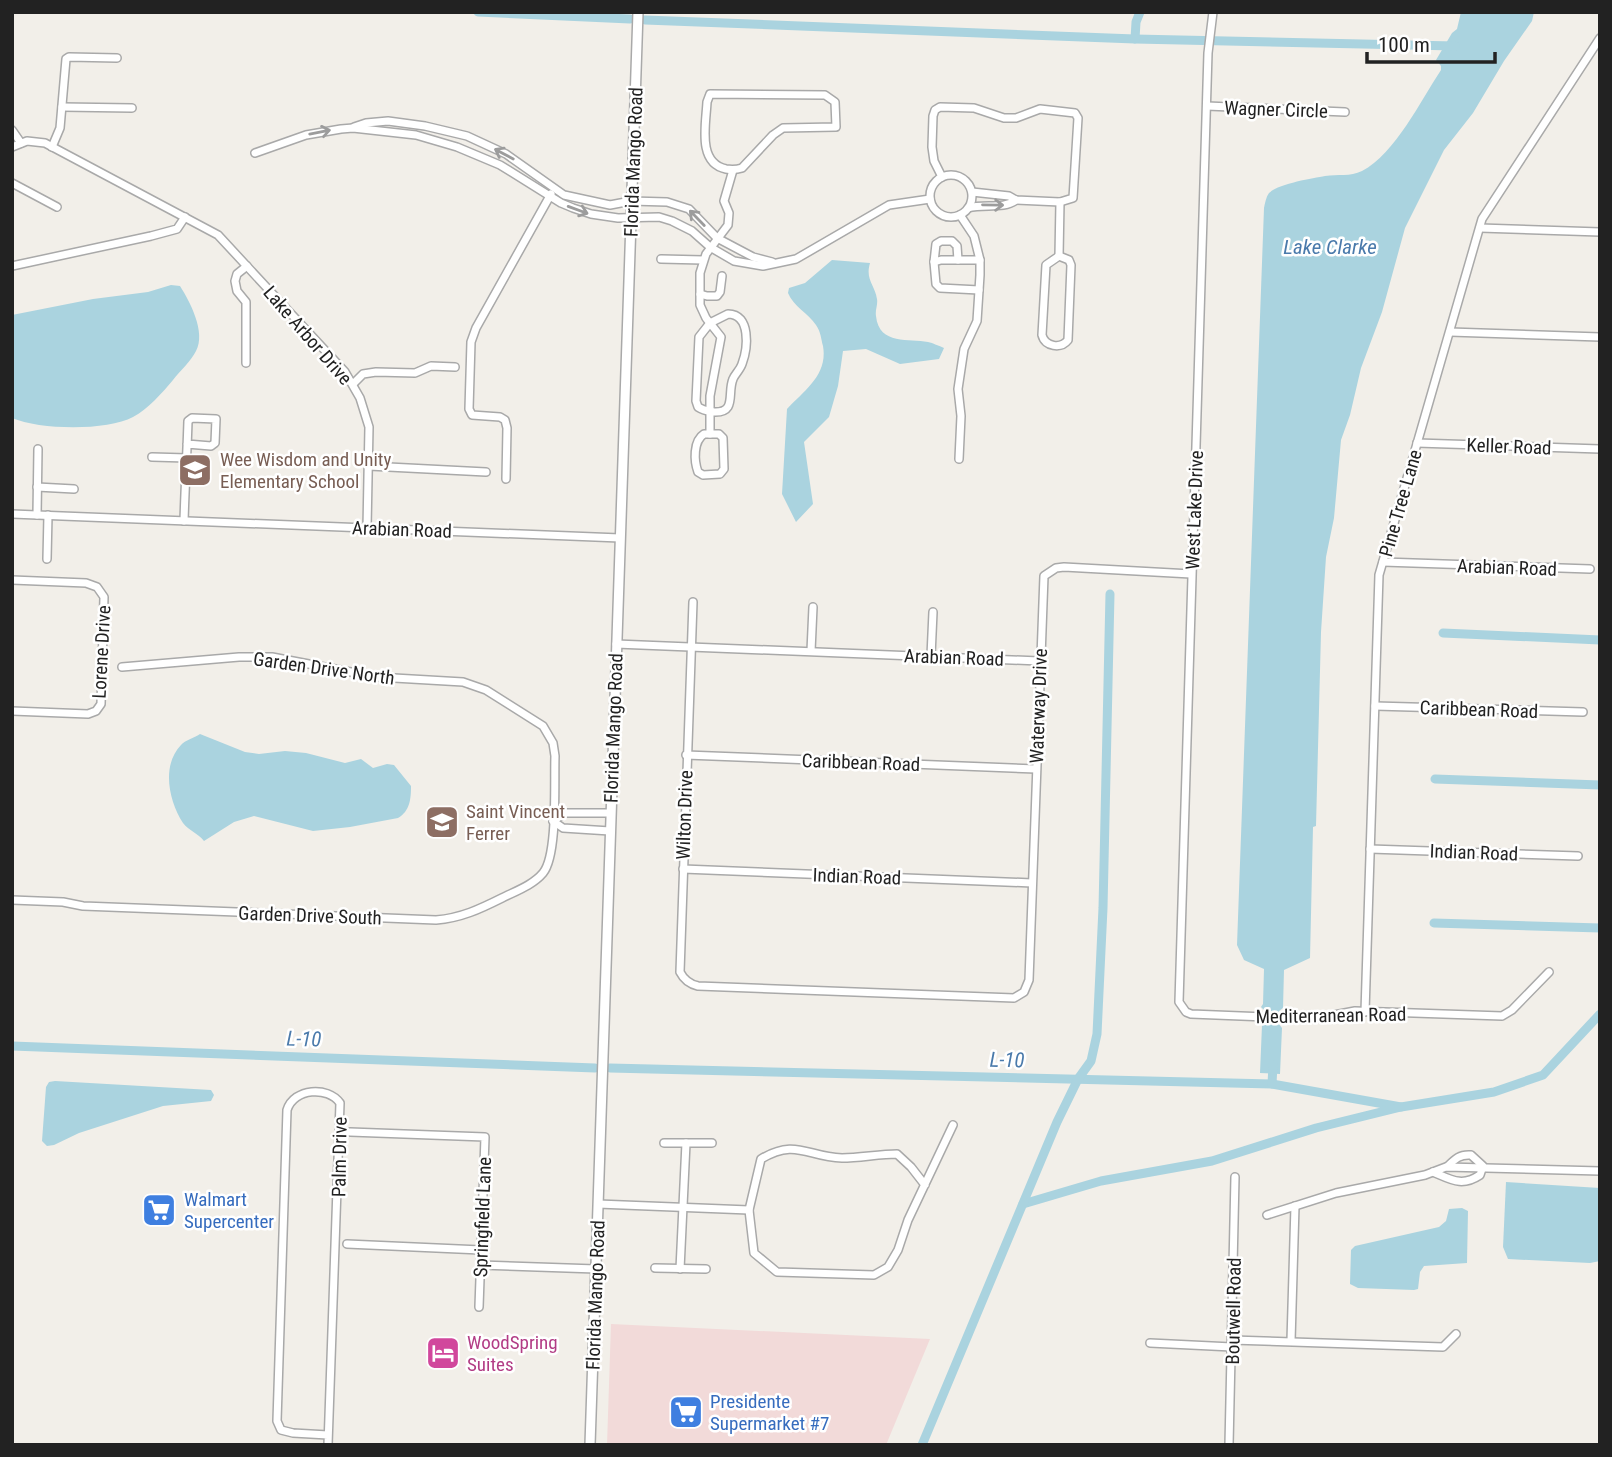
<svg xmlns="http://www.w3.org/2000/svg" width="1612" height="1457" viewBox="0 0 1612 1457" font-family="'Roboto Condensed',sans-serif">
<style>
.commercial{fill:#f2dad9}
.water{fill:#aad3df}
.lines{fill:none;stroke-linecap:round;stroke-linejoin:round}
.canal{stroke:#aad3df;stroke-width:9}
.minor-casing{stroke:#a9a9a9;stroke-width:10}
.tertiary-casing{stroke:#a9a9a9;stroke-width:12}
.minor{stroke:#fff;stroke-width:7}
.tertiary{stroke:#fff;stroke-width:9}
.oneway{stroke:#9c9c9c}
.labels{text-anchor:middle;stroke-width:5;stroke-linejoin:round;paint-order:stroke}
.street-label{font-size:19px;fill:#222;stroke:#fff}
.education-label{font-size:19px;fill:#785e54;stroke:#fff;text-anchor:start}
.shop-label{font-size:19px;fill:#366cbe;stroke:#fff;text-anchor:start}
.hotel-label{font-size:19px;fill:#b23c85;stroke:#fff;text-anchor:start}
.water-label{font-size:21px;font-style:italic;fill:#4a7aab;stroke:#fff}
</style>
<rect width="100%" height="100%" fill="#f2efe9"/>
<!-- commercial -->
<polygon class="commercial" points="611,1324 930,1339 886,1445 607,1445"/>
<!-- water -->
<g class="water">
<path d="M1461,12H1534L1532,21L1504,61L1473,113L1444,150L1405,228L1382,312L1361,368L1350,415L1341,440L1334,518L1326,557L1321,632L1316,826L1313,827L1310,958L1284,970L1283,1008L1279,1011L1278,1023L1282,1028L1280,1074L1260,1073L1262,1025L1265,1023V1011L1261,1007L1263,1004L1264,969L1244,960L1237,945L1264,208C1265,203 1266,197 1269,193C1278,184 1313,178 1325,176C1338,174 1350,177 1362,171C1395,154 1421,100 1441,70V66L1436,60L1452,33L1457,29Z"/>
<path d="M832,260L870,263C865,280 875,285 877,299C878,305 875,310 876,316C879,346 910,338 928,342C933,343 939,346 944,348L939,359L900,364L866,349L843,351L838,386L829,417L804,442L813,504L796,522L782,494L787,409C805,390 828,375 823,346C821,339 821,332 816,325C808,313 793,306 788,293L789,288L805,283Z"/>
<path d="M171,285L180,286C190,302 206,332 196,351C191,361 180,371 173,380C162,393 148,409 133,417C107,431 40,430 12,418V315L93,299L148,292Z"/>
<path d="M200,734L245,752L259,754L285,751L306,753L345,763L361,759L373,768L387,764L394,765L411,786C411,799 410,811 398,818L350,827L313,831L254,816L234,822L204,841C198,833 189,831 183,823C169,801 161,766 181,745C185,740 194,738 200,734Z"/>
<polygon points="55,1081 211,1090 214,1095 211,1101 163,1106 79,1133 54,1145 47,1146 42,1141 46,1087 49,1082"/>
<polygon points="1506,1182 1600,1188 1600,1261 1590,1263 1508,1259 1503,1247"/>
<polygon points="1462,1208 1468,1211 1467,1263 1424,1266 1420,1272 1418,1289 1414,1290 1358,1288 1350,1284 1351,1250 1355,1246 1439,1227 1446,1221 1449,1209"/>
</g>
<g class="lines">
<!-- canal -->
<g class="canal">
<polyline points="478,12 630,19"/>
<polyline points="645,20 1135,39 1455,46"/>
<polyline points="1135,39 1136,22 1140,12"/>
<polyline points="1443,633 1600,640"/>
<polyline points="1435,779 1600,785"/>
<polyline points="1434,923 1600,928"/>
<polyline points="12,1046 595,1068"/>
<polyline points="610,1068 1272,1084 1401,1107"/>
<polyline points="1272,1084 1273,1065"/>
<polyline points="1023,1204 1101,1181 1212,1161 1316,1128 1401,1107 1494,1092 1543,1075 1600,1014"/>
<polyline points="922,1445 1057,1122 1078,1079 1091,1061 1097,1034 1103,908 1110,594"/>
</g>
<!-- minor casing -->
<g class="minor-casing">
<g id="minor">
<polyline points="1213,12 1208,53 1179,1002 1186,1012 1191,1014 1313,1019 1355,1011 1502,1016 1512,1010 1549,972"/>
<path d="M710,94L825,95L835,102L836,127L783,128L773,135L742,168C736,170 732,170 726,169C697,163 706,124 707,102Z"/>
<polyline points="1207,106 1345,112"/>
<polyline points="62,107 132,108"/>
<polyline points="354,127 366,123 388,121 425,126 467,136 506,154 564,195 610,205 631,201 667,202 689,209 717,238 753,257 772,262"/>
<polyline points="12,130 21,143"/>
<polyline points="12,147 27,141 45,143 218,235 345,372 360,398 369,427 367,528"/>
<polyline points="52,147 60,128 66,59 69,57 117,58"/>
<polyline points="255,153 306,135 341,129 353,128 416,135 457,147 500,165 561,203 573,208 591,214 618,218 659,217 672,221 692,231 710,247 734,261 763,266 796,259 889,205 930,199"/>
<circle cx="951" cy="196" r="21"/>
<polyline points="942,177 934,161 932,147 933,116 935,110 940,107 974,108 1004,118 1016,118 1040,109 1075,113 1078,118 1073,198 1060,202 1016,200 1009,196 972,192"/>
<polyline points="12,183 57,207"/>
<path d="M968,208C984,203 1003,210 1016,200"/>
<polyline points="1480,228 1600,232"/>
<path d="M1059,256L1069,260L1071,265L1068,340C1061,349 1045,347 1042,335L1046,265Z"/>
<polyline points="1059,256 1060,202"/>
<polyline points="661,259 703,260"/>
<polyline points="958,260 957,246 952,241 941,241 936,244 934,262 936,284 940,288 979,290"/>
<polyline points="934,262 941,260 980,260"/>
<polyline points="12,266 151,236 177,229 185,217"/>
<polyline points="700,294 707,296 717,296 720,292 722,276"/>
<path d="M728,314C751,314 748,348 742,364C740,370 735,374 733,379C727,393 737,413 714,412C708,411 704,411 698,407L696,401L699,337L710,323Z"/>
<polyline points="1450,332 1600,337"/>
<polyline points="246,363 246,302 237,291 235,281 237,274 247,266"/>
<polyline points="353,384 363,374 376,372 415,373 431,366 455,367"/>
<path d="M704,434H719L723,438L724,469L720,474L703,475L698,472C694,461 693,441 704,434Z"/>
<polyline points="710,434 710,396 721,337 706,318 700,305 700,273 706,254 728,225 729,213 724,201 733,170"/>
<polyline points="1417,443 1600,449"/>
<polyline points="152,457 187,458"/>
<polyline points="959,459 961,416 958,389 964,349 977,321 980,275 980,260 974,236 960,215"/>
<polyline points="369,466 486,472"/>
<polyline points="506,479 507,428 505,420 500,417 472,415 469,409 471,342 476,328 551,194"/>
<polyline points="37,487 74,489"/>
<polyline points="12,514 620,538"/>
<polyline points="37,515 38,449"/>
<path d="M184,521C185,487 187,454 188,421L192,418L216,419L215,443L211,446L187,444"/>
<polyline points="47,559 48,515"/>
<polyline points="1383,562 1590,569"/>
<polyline points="12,580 86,583 97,587 104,597 101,704 96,711 88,714 12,711"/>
<path d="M693,602L680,972C684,980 689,984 698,986L1014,998L1024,992L1029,980L1044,576L1056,568L1064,567L1191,574"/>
<polyline points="616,644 1039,661"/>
<polyline points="811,651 813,607"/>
<polyline points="931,656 933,612"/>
<polyline points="1375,706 1583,712"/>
<polyline points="686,755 1036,769"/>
<polyline points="553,821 565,813 610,813"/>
<polyline points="553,821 563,828 610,831"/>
<polyline points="1370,849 1578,856"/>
<polyline points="683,869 1032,883"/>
<path d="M12,900L63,902L83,906L436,920C461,918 480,909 502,898C516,891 533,885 543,873C558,855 554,782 555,756L553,743L543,726L486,690L463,682L377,677L272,657H239L122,667"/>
<polyline points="1365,1012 1379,575 1482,219 1600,38"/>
<polyline points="350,1132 485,1137 479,1307"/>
<polyline points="664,1143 712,1143"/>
<path d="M1433,1172C1452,1180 1462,1187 1480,1175L1483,1166L1471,1155C1460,1154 1455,1159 1448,1166"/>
<path d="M925,1185L911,1167L897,1154C879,1154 860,1158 842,1158C807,1157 796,1138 761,1159L749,1210L754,1253L777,1272L874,1275L888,1267L898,1250L908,1220L953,1125"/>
<polyline points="598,1204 749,1210"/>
<polyline points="1267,1215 1336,1193 1425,1175 1446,1167 1600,1171"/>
<polyline points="347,1244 481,1250"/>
<polyline points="480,1265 596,1269"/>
<polyline points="655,1268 706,1269"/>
<polyline points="680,1269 686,1143"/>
<polyline points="1232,1340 1443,1347 1456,1334"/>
<polyline points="1291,1341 1295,1206"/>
<polyline points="1150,1343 1232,1347"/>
<path d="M328,1445L340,1103C328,1086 294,1088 287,1110L277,1421L281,1430L293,1433L328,1435"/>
<polyline points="1229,1445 1235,1177"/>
</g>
</g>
<!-- tertiary casing -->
<g class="tertiary-casing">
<polyline id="tertiary" points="590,1445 638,12"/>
</g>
<!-- minor -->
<use href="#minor" class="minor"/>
<!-- tertiary -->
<use href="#tertiary" class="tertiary"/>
</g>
<!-- one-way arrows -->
<defs><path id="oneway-shaft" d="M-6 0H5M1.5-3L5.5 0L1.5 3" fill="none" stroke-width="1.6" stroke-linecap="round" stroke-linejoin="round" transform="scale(1.75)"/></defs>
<g class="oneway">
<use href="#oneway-shaft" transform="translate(320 132) rotate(-11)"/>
<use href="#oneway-shaft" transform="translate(504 154) rotate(-152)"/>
<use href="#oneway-shaft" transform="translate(993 205) rotate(1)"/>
<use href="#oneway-shaft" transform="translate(578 210) rotate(20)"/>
<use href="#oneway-shaft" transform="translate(697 218) rotate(-134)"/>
</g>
<!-- icons -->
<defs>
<g id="school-square" transform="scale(1.75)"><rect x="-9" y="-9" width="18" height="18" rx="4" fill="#8d6e63" stroke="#fff"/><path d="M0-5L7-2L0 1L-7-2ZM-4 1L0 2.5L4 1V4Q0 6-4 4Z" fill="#fff"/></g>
<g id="supermarket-square" transform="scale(1.75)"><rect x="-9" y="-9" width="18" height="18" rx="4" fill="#3f7fe0" stroke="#fff"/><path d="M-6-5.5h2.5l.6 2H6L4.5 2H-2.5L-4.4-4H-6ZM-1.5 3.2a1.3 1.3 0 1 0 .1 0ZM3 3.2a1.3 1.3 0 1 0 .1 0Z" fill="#fff"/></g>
<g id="hotel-square" transform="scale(1.75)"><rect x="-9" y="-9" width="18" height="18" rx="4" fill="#d1479c" stroke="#fff"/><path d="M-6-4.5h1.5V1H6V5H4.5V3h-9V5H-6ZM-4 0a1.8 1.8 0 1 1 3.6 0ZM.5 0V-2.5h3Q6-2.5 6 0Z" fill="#fff"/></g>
</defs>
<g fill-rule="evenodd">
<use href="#school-square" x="195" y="470"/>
<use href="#school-square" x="442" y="822"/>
<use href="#supermarket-square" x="159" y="1210"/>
<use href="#hotel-square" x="443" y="1353"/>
<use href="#supermarket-square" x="686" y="1412"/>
</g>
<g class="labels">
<!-- street labels -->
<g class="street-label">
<text transform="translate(1276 109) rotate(2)" y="7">Wagner Circle</text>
<text transform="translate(633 162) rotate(-88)" y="7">Florida Mango Road</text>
<text transform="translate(308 335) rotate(49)" y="7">Lake Arbor Drive</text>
<text transform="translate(1509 446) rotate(2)" y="7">Keller Road</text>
<text transform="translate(1400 503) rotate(-74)" y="7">Pine Tree Lane</text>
<text transform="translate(1194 510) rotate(-88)" y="7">West Lake Drive</text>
<text transform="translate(402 529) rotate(2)" y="7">Arabian Road</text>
<text transform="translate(1507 567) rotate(2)" y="7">Arabian Road</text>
<text transform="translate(101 652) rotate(-87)" y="7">Lorene Drive</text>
<text transform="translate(954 657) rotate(2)" y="7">Arabian Road</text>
<text transform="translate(324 668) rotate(8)" y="7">Garden Drive North</text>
<text transform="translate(1038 706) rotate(-88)" y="7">Waterway Drive</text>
<text transform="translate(1479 709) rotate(2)" y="7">Caribbean Road</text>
<text transform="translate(613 728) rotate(-88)" y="7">Florida Mango Road</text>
<text transform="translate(861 762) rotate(2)" y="7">Caribbean Road</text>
<text transform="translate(684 815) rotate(-88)" y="7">Wilton Drive</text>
<text transform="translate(1474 852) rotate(2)" y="7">Indian Road</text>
<text transform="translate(857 876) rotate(2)" y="7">Indian Road</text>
<text transform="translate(310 915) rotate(2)" y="7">Garden Drive South</text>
<text transform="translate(1331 1015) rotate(-1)" y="7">Mediterranean Road</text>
<text transform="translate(339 1157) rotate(-89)" y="7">Palm Drive</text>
<text transform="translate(482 1217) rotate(-88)" y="7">Springfield Lane</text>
<text transform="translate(595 1295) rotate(-88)" y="7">Florida Mango Road</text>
<text transform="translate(1233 1311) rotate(-89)" y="7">Boutwell Road</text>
</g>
<!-- education labels -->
<g class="education-label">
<text x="220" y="466">Wee Wisdom and Unity<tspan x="220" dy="22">Elementary School</tspan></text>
<text x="466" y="818">Saint Vincent<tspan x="466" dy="22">Ferrer</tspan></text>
</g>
<!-- shop labels -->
<g class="shop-label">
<text x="184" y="1206">Walmart<tspan x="184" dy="22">Supercenter</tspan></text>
<text x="710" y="1408">Presidente<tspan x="710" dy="22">Supermarket #7</tspan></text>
</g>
<!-- hotel labels -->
<g class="hotel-label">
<text x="467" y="1349">WoodSpring<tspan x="467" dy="22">Suites</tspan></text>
</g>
<!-- water labels -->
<g class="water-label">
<text x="1330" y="254">Lake Clarke</text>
<text transform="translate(304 1039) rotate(2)" y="7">L-10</text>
<text transform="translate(1007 1060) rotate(1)" y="7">L-10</text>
</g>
</g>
<!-- border -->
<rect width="1612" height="1457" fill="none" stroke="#222222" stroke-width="28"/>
<!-- scale -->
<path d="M1367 52v10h128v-10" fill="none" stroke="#222222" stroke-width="3.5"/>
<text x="1378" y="52" font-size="21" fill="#222222" stroke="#ffffff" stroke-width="5" paint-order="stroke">100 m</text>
</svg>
